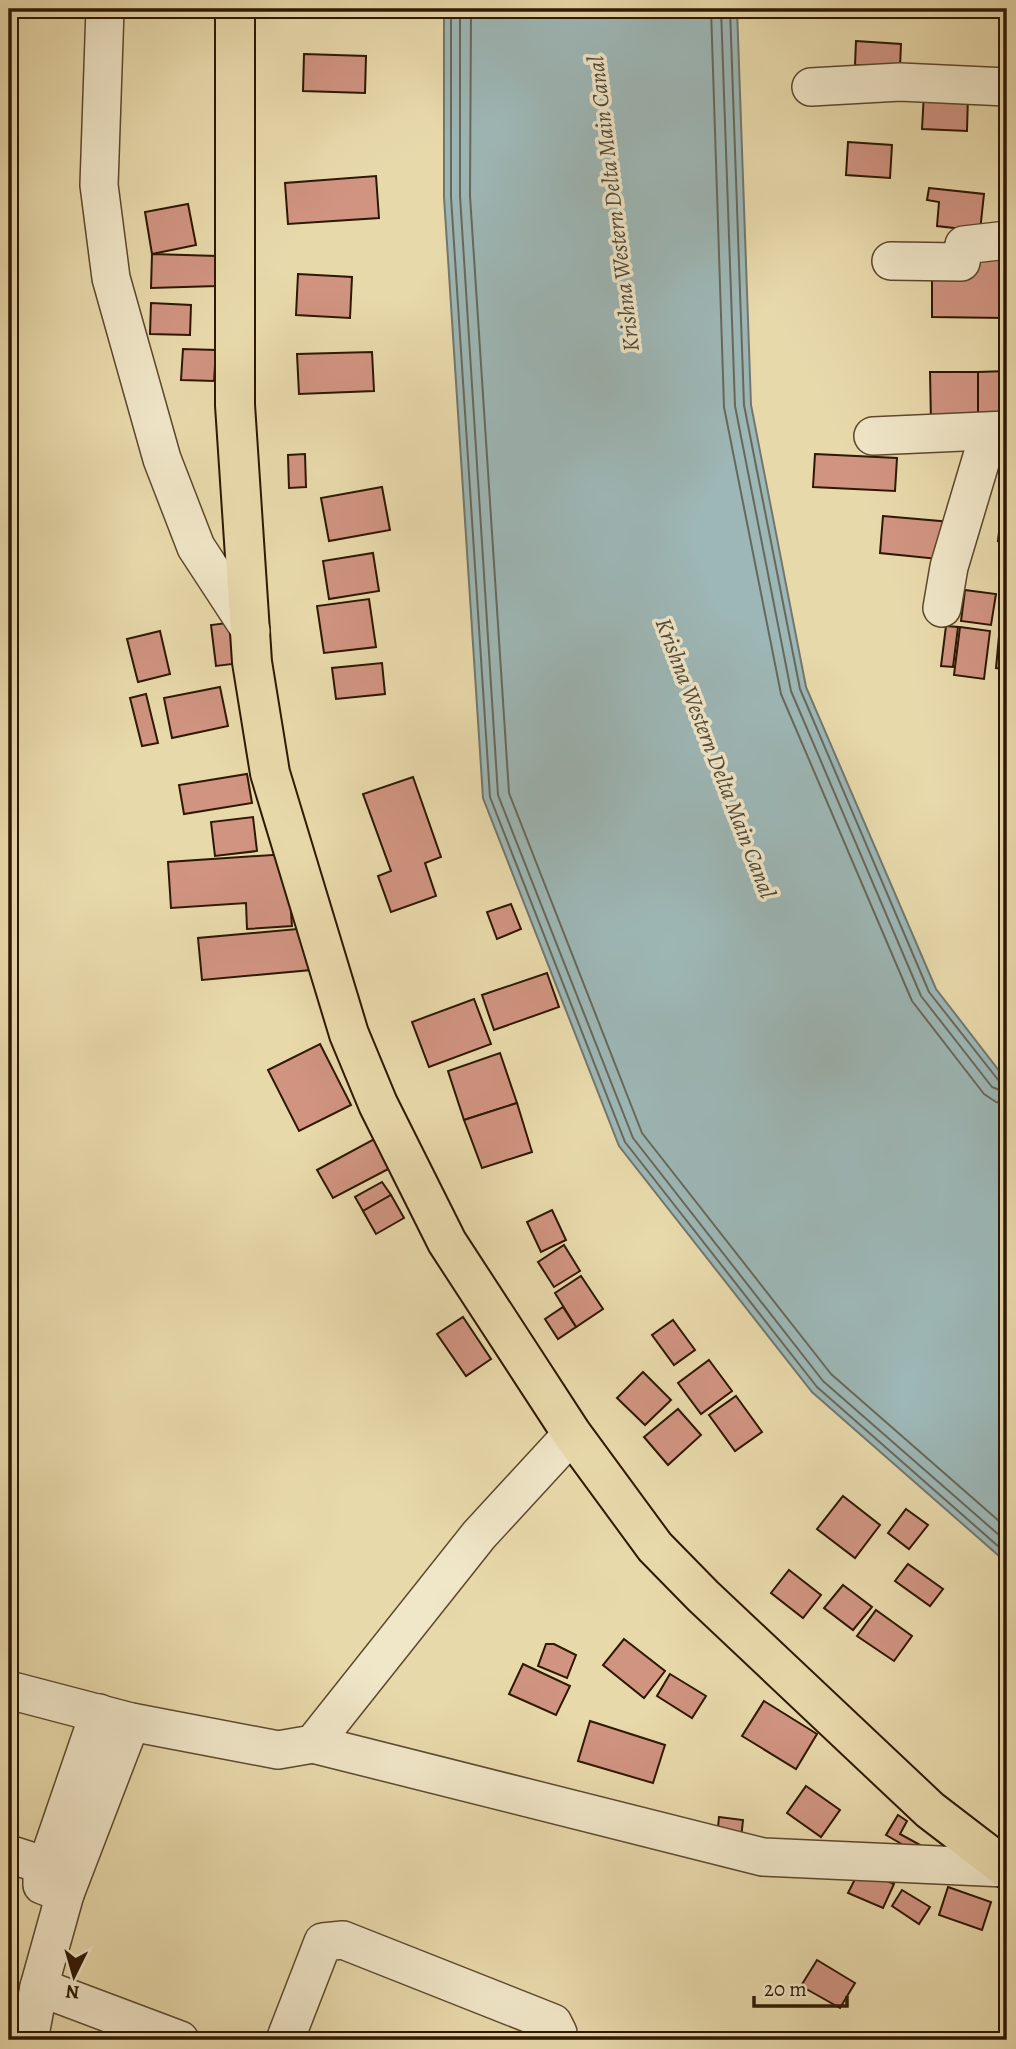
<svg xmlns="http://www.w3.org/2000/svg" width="1016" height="2049" viewBox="0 0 1016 2049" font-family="Alegreya,serif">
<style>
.water{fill:#9db7b6;stroke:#71776e;stroke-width:2}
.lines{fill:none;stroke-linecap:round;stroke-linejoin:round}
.shore{stroke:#66685c;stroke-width:2}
.building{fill:#d09481;stroke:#2f1802;stroke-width:2}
.minor-casing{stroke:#5d482c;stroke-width:40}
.major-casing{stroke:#2f1802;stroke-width:42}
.minor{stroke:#f0e6c8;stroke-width:37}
.major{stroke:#e8d9ab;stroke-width:38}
.labels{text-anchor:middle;stroke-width:7;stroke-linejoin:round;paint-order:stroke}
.water-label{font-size:23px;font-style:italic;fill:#504838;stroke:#f0e6c8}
</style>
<rect width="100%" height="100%" fill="#e8d9ab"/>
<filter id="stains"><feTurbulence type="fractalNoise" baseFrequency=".00286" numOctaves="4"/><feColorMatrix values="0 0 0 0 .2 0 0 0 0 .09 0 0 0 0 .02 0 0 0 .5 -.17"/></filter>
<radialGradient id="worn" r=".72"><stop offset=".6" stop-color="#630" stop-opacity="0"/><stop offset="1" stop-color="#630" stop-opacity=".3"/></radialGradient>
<!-- water -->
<polygon class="water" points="444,9 737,9 751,405 806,687 936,989 1007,1081 1007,1563 812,1392 619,1146 483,798 444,197"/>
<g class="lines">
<!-- shore -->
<g class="shore">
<polyline points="451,9 451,197 490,797 625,1142 817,1387 1007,1554"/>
<polyline points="460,9 460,196 498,795 633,1138 823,1381 1007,1542"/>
<polyline points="471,9 470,196 509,793 642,1133 831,1374 1007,1528"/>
<polyline points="711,9 724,407 781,694 912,1001 984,1094 996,1102 1007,1104"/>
<polyline points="721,9 735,406 791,691 921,996 992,1087 1007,1093"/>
<polyline points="730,9 744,405 800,689 929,992 999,1081 1007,1084"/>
</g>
</g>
<!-- building -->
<g class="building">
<polygon points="856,41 901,44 900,67 855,65"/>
<polygon points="304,54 366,56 365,93 303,91"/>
<polygon points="924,93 968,95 967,131 922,129"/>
<polygon points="848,142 892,145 890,178 846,175"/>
<polygon points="376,176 379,218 288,224 285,183"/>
<polygon points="929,188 984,194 980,231 937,226 939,202 927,200"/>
<polygon points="188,204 196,245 152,254 145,212"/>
<polygon points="152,254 217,256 217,286 151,288"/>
<polygon points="970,257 1006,258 1005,318 932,317 932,273"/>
<polygon points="298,274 352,277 350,318 296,315"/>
<polygon points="151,303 191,305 190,335 150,334"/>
<polygon points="183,349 216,350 214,381 181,380"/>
<polygon points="372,352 374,391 299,394 297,354"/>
<polygon points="1007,371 1007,418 978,420 978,372"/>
<polygon points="930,372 978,372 978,420 931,421"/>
<polygon points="305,454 306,487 289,488 288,455"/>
<polygon points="815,454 897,458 895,491 813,487"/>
<polygon points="382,487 390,530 329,541 321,498"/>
<polygon points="1002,505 1007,506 1007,542 998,541"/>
<polygon points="883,516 951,522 948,560 880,553"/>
<polygon points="373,553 379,591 329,599 323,561"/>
<polygon points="965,590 996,594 991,625 961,621"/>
<polygon points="1003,591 1007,591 1007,621 1001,621"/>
<polygon points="369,599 376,647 324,653 317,606"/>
<polygon points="235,622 241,663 216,666 211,625"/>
<polygon points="946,626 958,627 953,667 941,666"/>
<polygon points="960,627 990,631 984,679 954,675"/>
<polygon points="160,631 170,674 138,682 127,639"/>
<polygon points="999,636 1007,637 1007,669 996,668"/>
<polygon points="382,663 385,694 336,699 332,668"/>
<polygon points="220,687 228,726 172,738 164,698"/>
<polygon points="146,694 158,743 142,746 130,698"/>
<polygon points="247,774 252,803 184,814 179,785"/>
<polygon points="413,777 441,857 425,863 436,896 391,912 378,876 391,871 363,794"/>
<polygon points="253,817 257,851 215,856 211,822"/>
<polygon points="287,854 292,926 247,929 246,903 171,908 168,862"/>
<polygon points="511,904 521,929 497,939 487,912"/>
<polygon points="308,928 311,970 202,980 198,938"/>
<polygon points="547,973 559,1007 494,1030 482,995"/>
<polygon points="474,999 491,1044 429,1067 412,1022"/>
<polygon points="320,1044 351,1105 299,1131 268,1070"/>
<polygon points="500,1053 517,1103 464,1120 448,1071"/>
<polygon points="517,1103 532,1152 482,1168 464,1120"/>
<polygon points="378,1137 394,1166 333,1198 317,1170"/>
<polygon points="382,1182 391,1195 363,1211 355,1197"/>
<polygon points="391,1195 404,1218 376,1234 363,1211"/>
<polygon points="552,1210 566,1240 541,1252 527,1222"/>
<polygon points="564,1245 580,1271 554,1287 538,1262"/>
<polygon points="581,1276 603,1309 576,1327 555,1293"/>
<polygon points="563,1307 576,1327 558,1339 545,1319"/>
<polygon points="463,1317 491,1359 466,1376 437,1334"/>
<polygon points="673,1320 695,1350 674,1365 652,1335"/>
<polygon points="709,1360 732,1391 701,1414 678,1383"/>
<polygon points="643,1372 671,1400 645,1425 617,1398"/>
<polygon points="736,1396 762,1432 735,1451 709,1415"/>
<polygon points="678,1409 701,1435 668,1465 644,1437"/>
<polygon points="843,1496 880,1525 855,1558 817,1529"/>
<polygon points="906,1509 928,1525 909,1549 888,1533"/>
<polygon points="908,1564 943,1589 930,1606 895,1581"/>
<polygon points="789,1570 821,1595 803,1618 771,1593"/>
<polygon points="843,1585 872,1607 853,1630 824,1608"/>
<polygon points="876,1610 912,1636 894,1661 857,1636"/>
<polygon points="624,1639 665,1671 644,1698 603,1665"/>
<polygon points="546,1644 554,1644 576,1655 567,1678 538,1666"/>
<polygon points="523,1664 570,1686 556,1715 509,1694"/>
<polygon points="670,1674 706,1696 692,1718 657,1696"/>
<polygon points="764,1701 817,1734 796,1769 742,1736"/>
<polygon points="590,1721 665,1745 653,1783 578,1761"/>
<polygon points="806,1786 840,1810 821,1837 787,1813"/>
<polygon points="898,1815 907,1821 900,1834 924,1847 919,1854 886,1835"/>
<polygon points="719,1817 743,1820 741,1839 717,1837"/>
<polygon points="860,1869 894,1884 883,1908 848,1893"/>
<polygon points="948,1887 991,1902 982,1930 939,1915"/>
<polygon points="902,1890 930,1907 919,1924 892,1906"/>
<polygon points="817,1960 855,1983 840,2008 801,1986"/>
</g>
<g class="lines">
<!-- minor casing -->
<g class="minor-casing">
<g id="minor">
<polyline points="105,9 99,185 111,278 162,459 196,547 251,631"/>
<polyline points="811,87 900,82 1007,87"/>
<polyline points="891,261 961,262 964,245 1007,240"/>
<polyline points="873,436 1007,430"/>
<polyline points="942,608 949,567 989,433"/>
<polyline points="9,1690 131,1722 278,1750 313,1744 479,1535 572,1434"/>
<polyline points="99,1713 42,1879 42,1885 65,1894 131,1722"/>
<polyline points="313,1744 763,1857 1005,1868"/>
<polyline points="9,1854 46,1866"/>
<polyline points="39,1987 180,2040"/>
<polyline points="29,2040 39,1987 65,1894"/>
<polyline points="285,2040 323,1942 343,1940 553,2023 558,2033 557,2040"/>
</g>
</g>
<!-- major casing -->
<g class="major-casing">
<polyline id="major" points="235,9 235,405 252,662 270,773 349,1034 378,1104 447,1242 572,1434 655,1547 703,1596 930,1810 1007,1869"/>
</g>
<!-- minor -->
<use href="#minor" class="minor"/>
<!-- major -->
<use href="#major" class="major"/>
</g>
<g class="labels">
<!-- water labels -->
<g class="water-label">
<text transform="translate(613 204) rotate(-97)" y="8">Krishna Western Delta Main Canal</text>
<text transform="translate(716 758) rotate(69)" y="8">Krishna Western Delta Main Canal</text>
</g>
</g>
<!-- margin -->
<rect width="1016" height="2049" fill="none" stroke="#e8d9ab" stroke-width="35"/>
<rect x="10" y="10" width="995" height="2028" fill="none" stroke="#2f1802" stroke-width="3.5"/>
<rect x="18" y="18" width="981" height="2014" fill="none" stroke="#2f1802" stroke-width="2"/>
<!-- north arrow -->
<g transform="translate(74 1976) rotate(185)" stroke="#f0e6c8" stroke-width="5" paint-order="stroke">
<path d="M0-5L12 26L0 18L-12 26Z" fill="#2f1802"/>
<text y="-10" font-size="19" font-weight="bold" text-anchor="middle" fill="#2f1802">N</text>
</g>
<!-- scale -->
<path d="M754 1996v10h93v-10" fill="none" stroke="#2f1802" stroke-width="3.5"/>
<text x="764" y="1996" font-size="21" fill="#2f1802" stroke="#f0e6c8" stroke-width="5" paint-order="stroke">20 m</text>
<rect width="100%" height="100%" filter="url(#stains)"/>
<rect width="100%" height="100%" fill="url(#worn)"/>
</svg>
